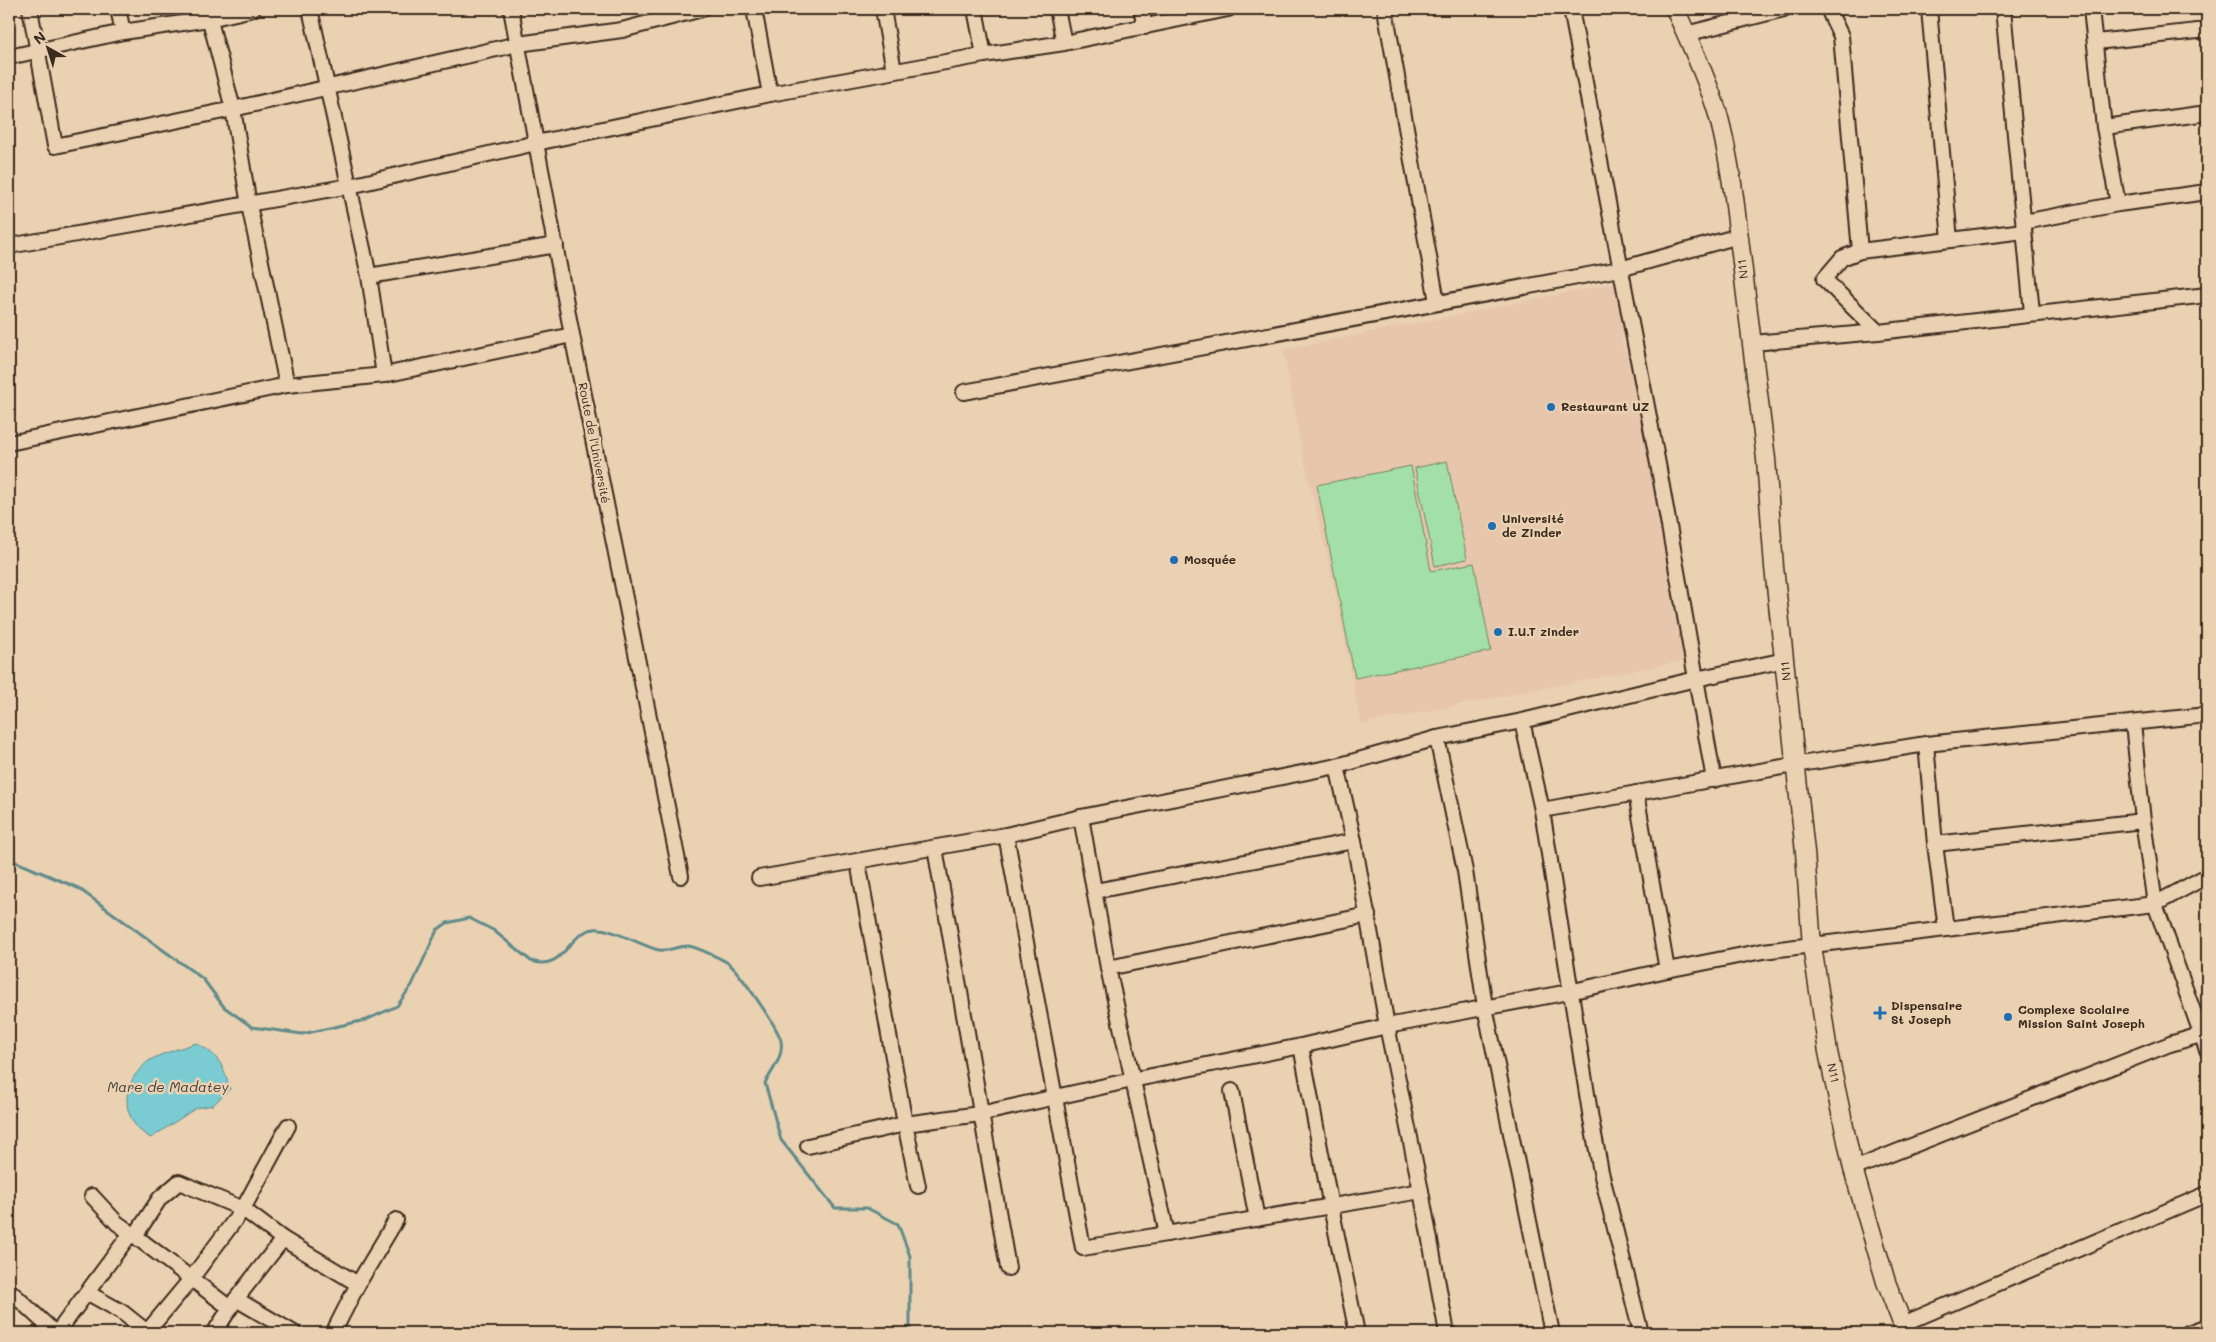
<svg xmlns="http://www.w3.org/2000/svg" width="2216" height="1342" viewBox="0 0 2216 1342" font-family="Mali,sans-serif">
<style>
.built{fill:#e7c6ac}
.green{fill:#a3e0a7;stroke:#6f8562}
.water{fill:#7acbd2;stroke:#618b8a}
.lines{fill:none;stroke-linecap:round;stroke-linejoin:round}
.stream{stroke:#618b8a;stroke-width:3}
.minor-casing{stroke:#3b2a1e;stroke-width:18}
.major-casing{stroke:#3b2a1e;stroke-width:21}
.minor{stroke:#ead1b2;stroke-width:14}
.major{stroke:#ead1b2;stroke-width:18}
.poi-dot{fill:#1f6fb2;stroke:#ead1b2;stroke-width:2}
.labels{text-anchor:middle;stroke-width:5;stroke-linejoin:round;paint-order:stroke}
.street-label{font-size:12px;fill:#3b2a1e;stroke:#ead1b2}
.poi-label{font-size:12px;font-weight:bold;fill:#3b2a1e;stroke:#ead1b2;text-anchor:start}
.water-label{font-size:14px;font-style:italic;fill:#444239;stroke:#ead1b2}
</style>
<rect width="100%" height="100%" fill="#ead1b2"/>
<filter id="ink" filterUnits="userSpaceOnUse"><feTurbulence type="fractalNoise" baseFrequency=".02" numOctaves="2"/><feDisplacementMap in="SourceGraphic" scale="10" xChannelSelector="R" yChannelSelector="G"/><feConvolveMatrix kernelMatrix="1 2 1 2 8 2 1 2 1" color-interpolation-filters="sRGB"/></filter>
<g filter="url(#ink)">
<!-- built -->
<polygon class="built" points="1615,283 1624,331 1621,344 1628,356 1652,481 1676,571 1677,602 1672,604 1673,612 1679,615 1687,660 1361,724 1333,581 1303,455 1283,350"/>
<!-- green -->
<g class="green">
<polygon points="1447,461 1467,559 1435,566 1415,468"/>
<polygon points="1411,466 1431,571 1474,563 1491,651 1355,678 1317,485"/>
</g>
<!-- water -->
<path class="water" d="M196,1043C219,1055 223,1065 230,1089L213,1105L196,1108L151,1138C124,1124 119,1092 140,1069C144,1066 147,1061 152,1059C165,1052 182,1048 196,1043Z"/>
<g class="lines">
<!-- stream -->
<path class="stream" d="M9,859L78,888L203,979L224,1007L252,1027L302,1034L366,1020L397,1006L412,985L437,930L447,923L469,918L493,930L531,961C565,972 567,933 594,929C611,927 643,947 659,950C669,952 680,945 689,946C696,947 722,959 728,963C738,970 779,1029 781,1041C784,1056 772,1071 765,1083L781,1140L835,1208H867L898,1224L910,1256V1333"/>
<!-- minor casing -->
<g class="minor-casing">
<g id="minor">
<polyline points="30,9 55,146 233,109 518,44 622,30 702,9"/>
<polyline points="118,9 123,32"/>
<polyline points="207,9 233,109 249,205 287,385"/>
<polyline points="310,9 369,276 384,375"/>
<polyline points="511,9 572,335 681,876"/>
<polyline points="754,9 770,94"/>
<polyline points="883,9 894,71"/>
<polyline points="975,9 984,55"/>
<polyline points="1057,9 1064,43"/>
<polyline points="1141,9 1145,27"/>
<polyline points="1385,9 1437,302"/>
<polyline points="1571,9 1658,464 1714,780"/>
<polyline points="1828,9 1841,36 1860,251"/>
<polyline points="1929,9 1950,240"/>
<polyline points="2003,9 2032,313"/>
<polyline points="2091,9 2104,127 2118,204"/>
<polyline points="1686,34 1784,9"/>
<polyline points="2096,42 2207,30"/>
<polyline points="9,57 123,32 209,19 253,9"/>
<polyline points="2104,127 2207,113"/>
<polyline points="2024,222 2118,204 2207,192"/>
<polyline points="9,246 350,186 536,143 770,94 984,55 1064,43 1228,9"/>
<polyline points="369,276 556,245"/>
<polyline points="1878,332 1824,279 1842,258 1860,251 2024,231"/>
<polyline points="1753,343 1878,332 2207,295"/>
<polyline points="964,392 1620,269 1739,236"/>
<polyline points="9,443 287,385 384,375 572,335"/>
<polyline points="1522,721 1542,810 1591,1119 1601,1172 1641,1333"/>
<polyline points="2133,723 2143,821"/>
<polyline points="1437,738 1465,871 1485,1007 1552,1333"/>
<polyline points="1926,744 1935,844 1946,929"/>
<polyline points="1337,766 1354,841 1387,1026 1421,1191 1447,1333"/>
<polyline points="1636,793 1667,970"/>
<polyline points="1542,810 1794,765 1926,744 2207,715"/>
<polyline points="1081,817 1108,968 1167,1234"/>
<polyline points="1006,835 1083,1248 1421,1191"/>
<polyline points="1935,844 2143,821 2155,904 2207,1050"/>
<polyline points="935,848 1008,1268"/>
<polyline points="858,862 905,1124 918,1186"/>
<polyline points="759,878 1006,835 1081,817 1337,766 1437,738 1522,721 1696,679 1785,660"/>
<polyline points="1095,891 1354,841"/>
<polyline points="1108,968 1368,915"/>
<polyline points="1301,1046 1331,1207 1357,1333"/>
<polyline points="1232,1091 1257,1219"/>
<polyline points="808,1146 905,1124 980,1114 1132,1080 1301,1046 1387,1026 1569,992 1667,970 1763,951 2155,904 2207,876"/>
<polyline points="1853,1169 2170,1044 2207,1033"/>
<polyline points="92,1196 117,1223 131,1233"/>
<polyline points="135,1236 160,1198 179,1182 243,1209 283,1239 358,1284"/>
<polyline points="9,1290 55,1333"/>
<polyline points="88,1293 122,1312 147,1332 191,1279 243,1209 288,1126"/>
<polyline points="236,1299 294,1333"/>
<polyline points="1903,1324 2207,1194"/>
<polyline points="57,1333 131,1233 230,1308"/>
<polyline points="214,1333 236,1299 283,1239"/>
<polyline points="333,1333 358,1284 396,1220"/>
<polyline points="2188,1333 2207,1326"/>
</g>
</g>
<!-- major casing -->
<g class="major-casing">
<path id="major" d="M1675,9C1690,42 1706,76 1717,111C1725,139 1730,169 1734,197L1766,459L1774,567L1805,852L1812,946L1821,1004L1828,1052L1853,1169L1886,1282L1906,1333"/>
</g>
<!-- minor -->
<use href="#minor" class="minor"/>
<!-- major -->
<use href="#major" class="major"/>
</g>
</g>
<!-- markers -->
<g class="poi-dot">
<circle cx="1551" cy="407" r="5"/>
<circle cx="1492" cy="526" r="5"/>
<circle cx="1174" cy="560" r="5"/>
<circle cx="1498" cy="632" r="5"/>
<path d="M1877.5 1005.5h5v5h5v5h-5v5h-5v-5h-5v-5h5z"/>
<circle cx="2008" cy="1017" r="5"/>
</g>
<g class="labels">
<!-- street labels -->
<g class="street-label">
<text transform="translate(1743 269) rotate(-97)" y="4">N11</text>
<text transform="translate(594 443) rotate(79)" y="4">Route de l'Université</text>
<text transform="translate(1786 671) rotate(-96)" y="4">N11</text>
<text transform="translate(1833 1073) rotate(78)" y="4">N11</text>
</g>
<!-- poi labels -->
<g class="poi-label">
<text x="1561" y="411">Restaurant UZ</text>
<text x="1502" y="523">Université<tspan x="1502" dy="14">de Zinder</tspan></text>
<text x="1184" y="564">Mosquée</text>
<text x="1508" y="636">I.U.T zinder</text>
<text x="1891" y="1010">Dispensaire<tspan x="1891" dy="14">St Joseph</tspan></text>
<text x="2018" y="1014">Complexe Scolaire<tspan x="2018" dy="14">Mission Saint Joseph</tspan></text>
</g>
<!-- water labels -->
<g class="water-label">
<text x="168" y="1092">Mare de Madatey</text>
</g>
</g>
<!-- margin -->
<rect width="2216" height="1342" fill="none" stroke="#ead1b2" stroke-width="30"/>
<rect x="15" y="15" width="2186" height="1312" fill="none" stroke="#3b2a1e" stroke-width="2" filter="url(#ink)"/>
<!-- north arrow -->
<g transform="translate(48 48) rotate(321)" stroke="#ead1b2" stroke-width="4" paint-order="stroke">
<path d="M0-4L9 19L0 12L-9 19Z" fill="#3b2a1e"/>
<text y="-8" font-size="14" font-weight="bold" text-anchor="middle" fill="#3b2a1e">N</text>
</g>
</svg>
